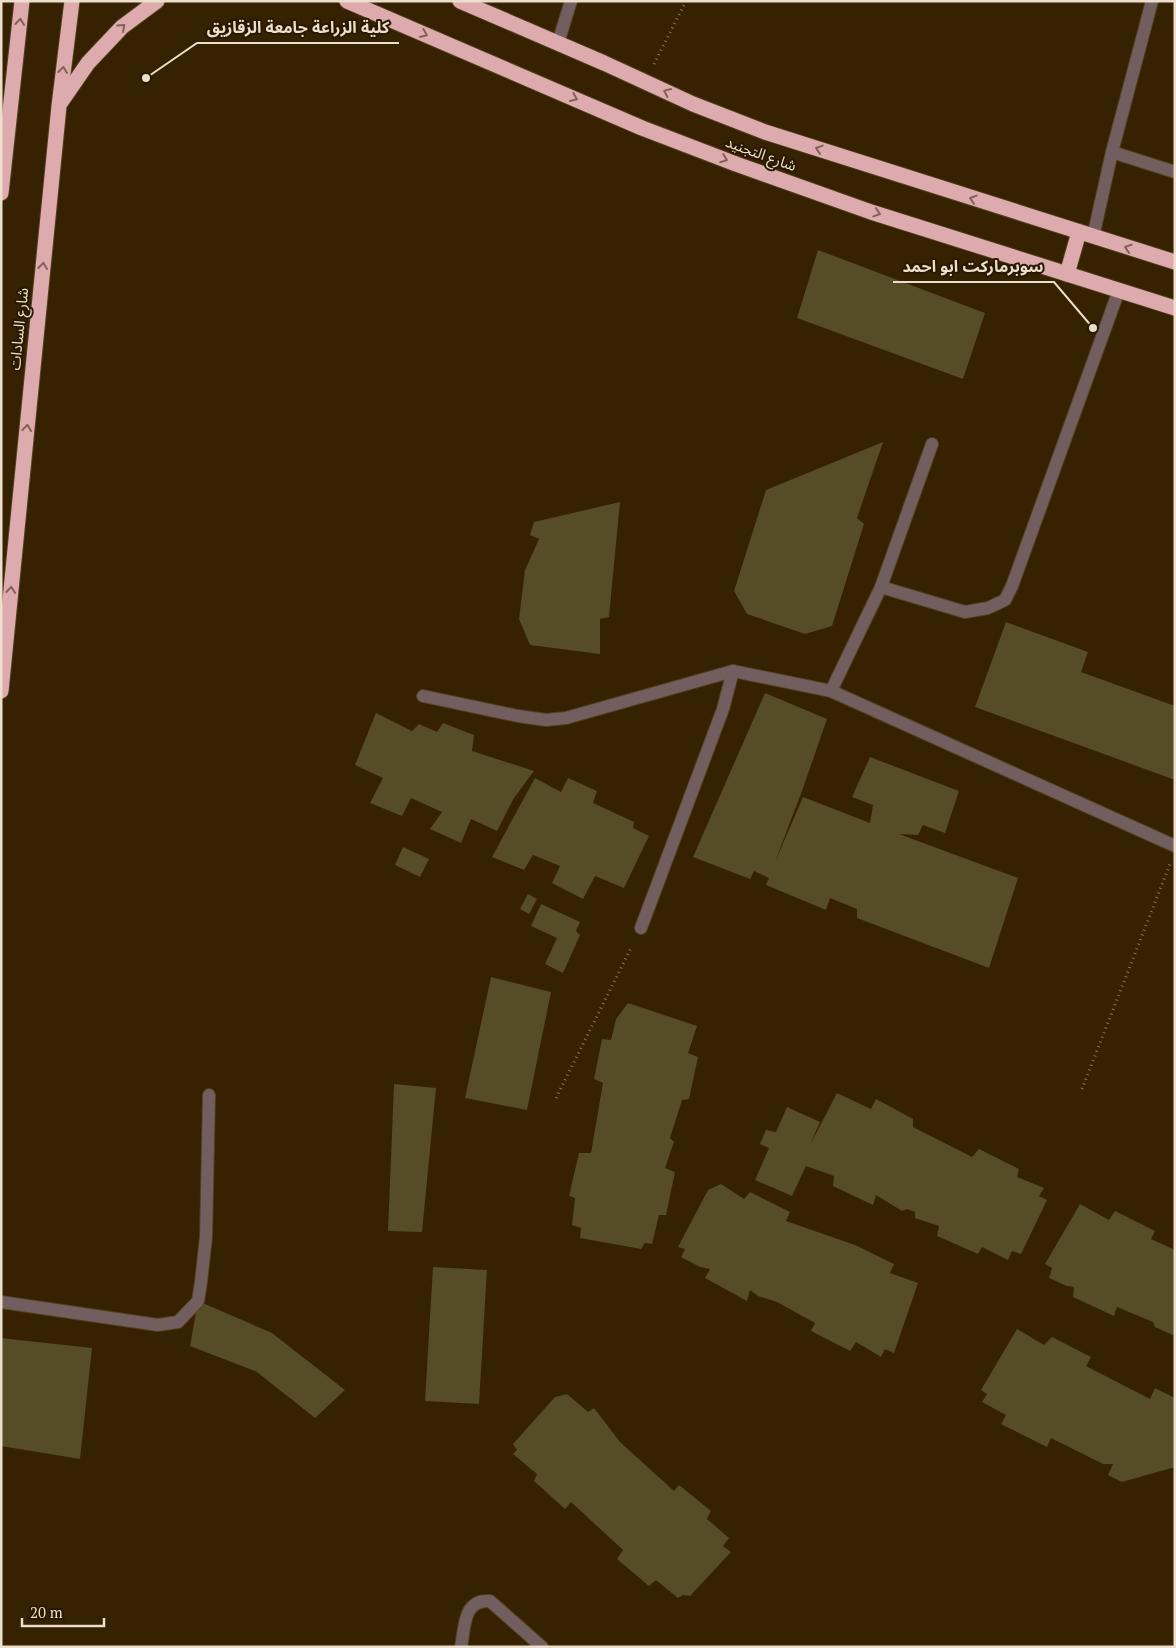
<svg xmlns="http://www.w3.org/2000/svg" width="1176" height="1648" viewBox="0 0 1176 1648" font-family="'PT Serif','Noto Sans Arabic',serif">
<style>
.building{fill:#564c25}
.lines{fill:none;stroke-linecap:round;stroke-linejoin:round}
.lane-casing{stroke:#533f21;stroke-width:14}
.street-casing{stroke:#533f21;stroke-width:14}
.highway-casing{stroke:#533f21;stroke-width:17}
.path{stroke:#857358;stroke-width:3;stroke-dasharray:1 4;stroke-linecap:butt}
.lane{stroke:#725e5e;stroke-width:12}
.street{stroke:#725e5e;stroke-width:12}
.highway{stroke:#ddabad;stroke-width:15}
.oneway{stroke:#836256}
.labels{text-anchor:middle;stroke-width:4;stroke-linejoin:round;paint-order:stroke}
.street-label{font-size:15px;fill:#ecdecc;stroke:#291900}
.leader{fill:none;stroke:#ecdecc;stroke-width:2}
.callout-dot{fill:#ecdecc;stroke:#291900;stroke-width:2}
.callout-label{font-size:16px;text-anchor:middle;font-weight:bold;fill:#ecdecc;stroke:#291900;stroke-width:4;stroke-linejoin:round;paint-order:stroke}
</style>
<rect width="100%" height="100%" fill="#362100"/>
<!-- building -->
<g class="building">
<polygon points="818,250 985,313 963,379 797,318"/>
<polygon points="883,442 857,518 864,524 832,626 805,634 747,614 734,591 766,490"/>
<polygon points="620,502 609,617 600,619 600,654 530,645 519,619 525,570 539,539 530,535 534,522"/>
<polygon points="1006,622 1088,652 1081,672 1175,706 1175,780 975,707"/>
<polygon points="765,693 827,719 802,791 775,862 803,797 870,823 873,805 852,797 870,757 959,791 945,833 923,825 918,835 899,834 1018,878 989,968 857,918 857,909 830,898 826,910 766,885 769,878 754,871 750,879 693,857"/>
<polygon points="376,713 412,731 419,724 437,732 443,723 474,735 472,751 534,771 514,798 497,831 471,819 461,843 430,829 442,812 411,798 402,816 370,803 383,778 355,765"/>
<polygon points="535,778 561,792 568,778 597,791 593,803 634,822 633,828 649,836 624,888 595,876 583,899 552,883 560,866 533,855 524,870 492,857"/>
<polygon points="403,847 429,859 420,877 395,865"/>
<polygon points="528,894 537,899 529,914 520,909"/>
<polygon points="541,904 580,922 576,931 580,935 563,973 545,964 557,938 531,926"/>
<polygon points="491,977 551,992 527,1110 465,1098"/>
<polygon points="628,1003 697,1026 688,1053 698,1057 689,1099 682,1100 670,1138 674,1142 665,1168 675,1172 666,1215 659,1215 652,1244 645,1243 641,1249 580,1238 581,1228 572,1225 575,1198 569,1196 579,1153 591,1153 603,1083 594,1079 602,1039 611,1040 616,1019"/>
<polygon points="394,1084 436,1088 422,1232 388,1231"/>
<polygon points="837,1093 871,1109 876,1099 913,1119 913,1127 972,1157 979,1149 1019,1169 1017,1177 1044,1188 1039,1196 1047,1200 1021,1254 1012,1251 1008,1260 982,1247 978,1254 937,1236 939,1226 915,1218 915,1212 907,1209 902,1211 876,1195 873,1205 833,1186 834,1176 806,1166 792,1196 755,1180 769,1148 760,1144 766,1130 776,1132 787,1107 820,1122 810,1145"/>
<polygon points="721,1184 744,1199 750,1192 790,1212 786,1221 855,1245 894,1264 890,1273 918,1283 894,1353 885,1349 881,1357 856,1342 850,1351 811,1331 815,1323 777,1302 758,1296 750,1290 747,1301 705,1278 710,1269 700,1267 681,1257 685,1249 678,1247 708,1190"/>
<polygon points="1080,1204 1109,1220 1115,1211 1155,1231 1151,1239 1175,1250 1175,1336 1155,1327 1153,1322 1117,1307 1114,1316 1073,1297 1074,1287 1067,1286 1049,1278 1052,1268 1045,1264"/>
<polygon points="433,1267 487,1270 479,1404 425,1401"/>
<polygon points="198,1301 272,1333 345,1390 315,1418 257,1372 190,1346"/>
<polygon points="1017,1329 1044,1345 1052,1337 1091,1357 1086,1366 1150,1399 1155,1388 1175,1398 1175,1467 1122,1482 1108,1475 1113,1464 1103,1464 1051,1438 1047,1447 1001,1424 1006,1415 982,1402 987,1394 981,1390"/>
<polygon points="1,1338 92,1348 80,1459 1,1446"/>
<polygon points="567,1394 588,1412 594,1408 620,1442 674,1491 679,1485 711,1511 707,1519 729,1538 723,1546 731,1552 690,1596 683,1595 678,1598 656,1580 649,1586 617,1559 623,1550 571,1502 565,1509 534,1481 537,1474 513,1454 517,1450 513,1444 555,1397"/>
</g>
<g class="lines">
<!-- lane casing -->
<g class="lane-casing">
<g id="lane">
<polyline points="1112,152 1175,172"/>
<polyline points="1093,237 1112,152 1152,1"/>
</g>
</g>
<!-- street casing -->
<g class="street-casing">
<g id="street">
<polyline points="558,43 571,1"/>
<polyline points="881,587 965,612 988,608 1005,600 1012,586 1119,290"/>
<polyline points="831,691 881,587 932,444"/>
<polyline points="423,696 518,716 546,720 566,718 733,671 831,691 1175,846"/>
<polyline points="641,928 723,709 733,671"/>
<polyline points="1,1302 158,1325 178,1322 198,1301 201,1282 206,1237 209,1095"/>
<path d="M461,1647C465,1627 463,1599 490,1601L542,1647"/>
</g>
</g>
<!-- highway casing -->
<g class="highway-casing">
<g id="highway">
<polyline points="347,1 642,128 736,164 871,212 1175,308"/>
<polyline points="460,1 604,63 693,104 765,132 1175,262"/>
<polyline points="61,102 88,63 122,27 157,1"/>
<polyline points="1,193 22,1"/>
<polyline points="1067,274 1079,232"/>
<polyline points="1,691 59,106 72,1"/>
</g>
</g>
<!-- path -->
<g class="path">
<polyline points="654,64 686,1"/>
<polyline points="1082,1089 1170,864"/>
<polyline points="556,1098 632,946"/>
</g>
<!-- lane -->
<use href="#lane" class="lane"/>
<!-- street -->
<use href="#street" class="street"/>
<!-- highway -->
<use href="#highway" class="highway"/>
</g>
<!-- one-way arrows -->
<defs><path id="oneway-chevron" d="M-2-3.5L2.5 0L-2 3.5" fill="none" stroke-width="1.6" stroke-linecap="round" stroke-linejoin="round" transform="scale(1.25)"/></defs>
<g class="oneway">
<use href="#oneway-chevron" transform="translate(20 22) rotate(-84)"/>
<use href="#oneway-chevron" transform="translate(122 27) rotate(-42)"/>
<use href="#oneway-chevron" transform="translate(424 34) rotate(23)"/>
<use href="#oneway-chevron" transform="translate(63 70) rotate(-83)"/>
<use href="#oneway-chevron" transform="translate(667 92) rotate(-155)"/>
<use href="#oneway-chevron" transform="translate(574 98) rotate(23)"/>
<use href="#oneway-chevron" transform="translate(819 149) rotate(-162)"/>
<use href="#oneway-chevron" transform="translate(724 159) rotate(21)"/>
<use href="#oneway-chevron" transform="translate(973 199) rotate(-162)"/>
<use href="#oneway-chevron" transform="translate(877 213) rotate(18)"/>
<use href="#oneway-chevron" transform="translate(1128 248) rotate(-162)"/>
<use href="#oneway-chevron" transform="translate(43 266) rotate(-84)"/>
<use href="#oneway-chevron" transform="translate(27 428) rotate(-84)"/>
<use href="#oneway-chevron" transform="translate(11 590) rotate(-84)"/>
</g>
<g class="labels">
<!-- street labels -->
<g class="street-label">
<text transform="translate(761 154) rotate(20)" y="5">شارع التجنيد</text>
<text transform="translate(19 329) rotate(-84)" y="5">شارع السادات</text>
</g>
</g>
<!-- callouts -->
<path class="leader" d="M146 78L197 43H399M1093 328L1054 282H893"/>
<g class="callout-dot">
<circle cx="146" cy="78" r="5"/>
<circle cx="1093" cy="328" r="5"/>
</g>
<g class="callout-label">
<text x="298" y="33">كلية الزراعة جامعة الزقازيق</text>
<text x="973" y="272">سوبرماركت ابو احمد</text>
</g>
<!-- border -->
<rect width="1176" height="1648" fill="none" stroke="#ecdecc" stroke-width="5"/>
<!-- scale -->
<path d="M22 1618v8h82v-8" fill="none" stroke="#ecdecc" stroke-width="2.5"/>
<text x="30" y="1618" font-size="15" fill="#ecdecc" stroke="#291900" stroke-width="4" paint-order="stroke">20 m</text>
</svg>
